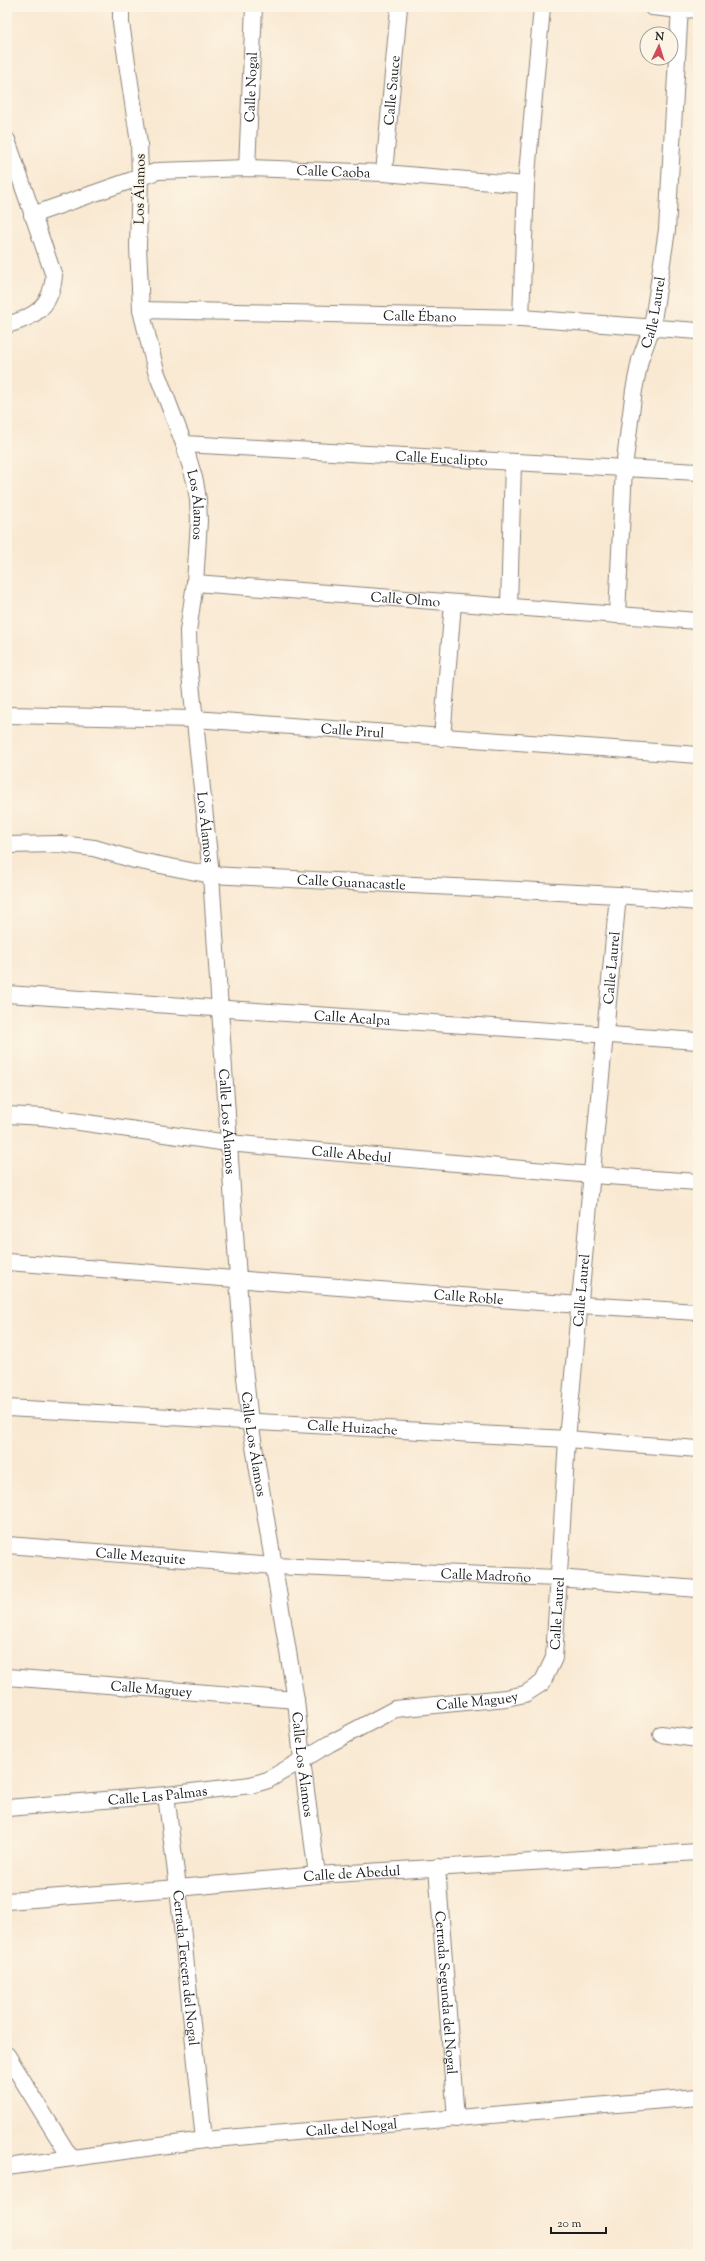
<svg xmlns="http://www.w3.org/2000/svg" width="705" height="2261" viewBox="0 0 705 2261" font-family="'Sorts Mill Goudy',serif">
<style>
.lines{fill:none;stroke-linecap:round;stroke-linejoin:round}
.street-casing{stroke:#8a8278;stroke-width:18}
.street{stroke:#fff;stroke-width:16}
.labels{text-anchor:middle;stroke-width:3.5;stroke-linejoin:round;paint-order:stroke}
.street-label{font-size:14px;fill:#1c1c1c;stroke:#fcf5e5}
</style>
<rect width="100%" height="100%" fill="#fcf5e5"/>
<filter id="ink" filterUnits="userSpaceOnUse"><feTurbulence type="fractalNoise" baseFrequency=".025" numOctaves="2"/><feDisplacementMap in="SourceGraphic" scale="8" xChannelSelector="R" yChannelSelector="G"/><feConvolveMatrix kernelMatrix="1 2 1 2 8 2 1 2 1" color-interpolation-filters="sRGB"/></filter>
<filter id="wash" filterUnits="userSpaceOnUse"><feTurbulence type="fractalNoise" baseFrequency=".012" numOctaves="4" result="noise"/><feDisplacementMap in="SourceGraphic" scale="16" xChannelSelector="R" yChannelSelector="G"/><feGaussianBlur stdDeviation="0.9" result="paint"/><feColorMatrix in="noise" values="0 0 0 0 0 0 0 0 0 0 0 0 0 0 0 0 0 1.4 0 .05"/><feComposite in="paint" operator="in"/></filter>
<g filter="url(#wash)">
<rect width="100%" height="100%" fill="#f9e9d3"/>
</g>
<g filter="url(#ink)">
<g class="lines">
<!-- street casing -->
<g class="street-casing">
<g id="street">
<path id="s1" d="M121,7V23L139,143L140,176L138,246L141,310L156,371L184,444L195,481L198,500L199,521L195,583L188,631L189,664L211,875L244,1368L250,1422L296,1700L302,1760L317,1875"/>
<polyline points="652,7 680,10 698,9"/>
<path d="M7,140L54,276C51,307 35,317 7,325"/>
<path id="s2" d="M247,168L254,7"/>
<path id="s3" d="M384,173L399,7"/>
<path id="s4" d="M32,215L158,171L247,168L384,173L526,185"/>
<path id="s5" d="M141,310L521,318L698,331"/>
<polyline points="521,318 526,185 542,7"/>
<path id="s6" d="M184,444L698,472"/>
<path id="s7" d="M195,583L698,621"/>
<polyline points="509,607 513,463"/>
<path id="s8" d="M617,615L624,467L634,390L640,360L652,327L667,230L680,7"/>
<path id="s9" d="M7,715L194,719L698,755"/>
<polyline points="442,738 453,603"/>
<path id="s10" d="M7,845L60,844L94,848L135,860L211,875L618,895L698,902"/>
<path id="s11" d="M7,994L698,1041"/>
<path id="s12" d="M7,1115L44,1117L228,1143L592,1175L698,1182"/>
<path id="s13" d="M7,1262L580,1305L698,1312"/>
<path id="s14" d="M7,1408L567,1439L698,1449"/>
<path id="s15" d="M7,1545L274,1566L557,1578L698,1589"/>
<path id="s16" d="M7,1677L296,1700"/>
<polyline points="661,1734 698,1739"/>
<path id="s17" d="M166,1795L178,1888L204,2140"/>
<path id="s18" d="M7,1808L166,1795L251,1785L268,1780L329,1744L395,1709L506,1698L525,1694L542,1683L554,1658L567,1439L618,895"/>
<path id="s19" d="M437,1867L456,2119"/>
<path id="s20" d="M7,1901L178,1888L317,1875L698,1852"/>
<polyline points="7,2055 70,2157"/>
<path id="s21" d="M7,2167L204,2140L698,2097"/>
</g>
</g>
<!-- street -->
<use href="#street" class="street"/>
</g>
</g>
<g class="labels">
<!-- street labels -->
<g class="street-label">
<text dy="5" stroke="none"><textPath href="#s2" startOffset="81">Calle Nogal</textPath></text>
<text dy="5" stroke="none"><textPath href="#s3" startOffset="83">Calle Sauce</textPath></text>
<text dy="5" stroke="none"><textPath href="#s4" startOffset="309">Calle Caoba</textPath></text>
<text transform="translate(139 189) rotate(-89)" y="5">Los Álamos</text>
<text dy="5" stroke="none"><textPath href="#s8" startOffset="306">Calle Laurel</textPath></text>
<text dy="5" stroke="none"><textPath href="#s5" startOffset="279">Calle Ébano</textPath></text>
<text dy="5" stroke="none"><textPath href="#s6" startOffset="258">Calle Eucalipto</textPath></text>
<text dy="5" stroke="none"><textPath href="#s1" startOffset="508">Los Álamos</textPath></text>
<text dy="5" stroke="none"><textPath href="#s7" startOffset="211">Calle Olmo</textPath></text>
<text dy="5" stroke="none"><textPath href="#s9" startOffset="346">Calle Pirul</textPath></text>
<text dy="5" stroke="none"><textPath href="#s1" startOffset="832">Los Álamos</textPath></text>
<text dy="5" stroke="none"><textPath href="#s10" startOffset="348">Calle Guanacastle</textPath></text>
<text dy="5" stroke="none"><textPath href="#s18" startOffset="1280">Calle Laurel</textPath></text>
<text dy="5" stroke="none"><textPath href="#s11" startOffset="346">Calle Acalpa</textPath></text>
<text dy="5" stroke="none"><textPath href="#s1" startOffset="1127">Calle Los Álamos</textPath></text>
<text dy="5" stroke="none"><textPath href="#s12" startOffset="347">Calle Abedul</textPath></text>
<text dy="5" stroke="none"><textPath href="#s18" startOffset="956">Calle Laurel</textPath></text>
<text dy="5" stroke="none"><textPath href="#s13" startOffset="463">Calle Roble</textPath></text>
<text dy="5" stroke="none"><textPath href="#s14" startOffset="346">Calle Huizache</textPath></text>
<text dy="5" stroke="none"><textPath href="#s1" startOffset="1451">Calle Los Álamos</textPath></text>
<text dy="5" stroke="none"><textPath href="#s15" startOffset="134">Calle Mezquite</textPath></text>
<text dy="5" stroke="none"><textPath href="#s15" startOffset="480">Calle Madroño</textPath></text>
<text dy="5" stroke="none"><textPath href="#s18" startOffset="632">Calle Laurel</textPath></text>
<text dy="5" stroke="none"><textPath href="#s16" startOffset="145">Calle Maguey</textPath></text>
<text dy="5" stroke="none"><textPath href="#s18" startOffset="491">Calle Maguey</textPath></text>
<text dy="5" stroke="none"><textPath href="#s1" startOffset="1775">Calle Los Álamos</textPath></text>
<text dy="5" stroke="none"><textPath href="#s18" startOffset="151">Calle Las Palmas</textPath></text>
<text dy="5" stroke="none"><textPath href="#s20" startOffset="346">Calle de Abedul</textPath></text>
<text dy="5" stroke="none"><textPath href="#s17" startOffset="174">Cerrada Tercera del Nogal</textPath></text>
<text dy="5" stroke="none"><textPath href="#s19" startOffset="126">Cerrada Segunda del Nogal</textPath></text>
<text dy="5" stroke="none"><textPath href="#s21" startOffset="347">Calle del Nogal</textPath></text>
</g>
</g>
<!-- margin -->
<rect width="705" height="2261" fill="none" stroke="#fcf5e5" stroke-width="24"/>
<!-- north arrow -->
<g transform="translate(659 46) rotate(4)"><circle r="19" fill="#fcf5e5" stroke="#a29e95"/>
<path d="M0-3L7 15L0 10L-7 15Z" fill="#d1495b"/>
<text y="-6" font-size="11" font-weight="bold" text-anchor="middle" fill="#1c1c1c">N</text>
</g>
<!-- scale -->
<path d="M551 2227v6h55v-6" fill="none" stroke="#1c1c1c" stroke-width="2"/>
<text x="557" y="2227" font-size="12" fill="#1c1c1c" stroke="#fcf5e5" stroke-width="3" paint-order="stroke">20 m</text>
</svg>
